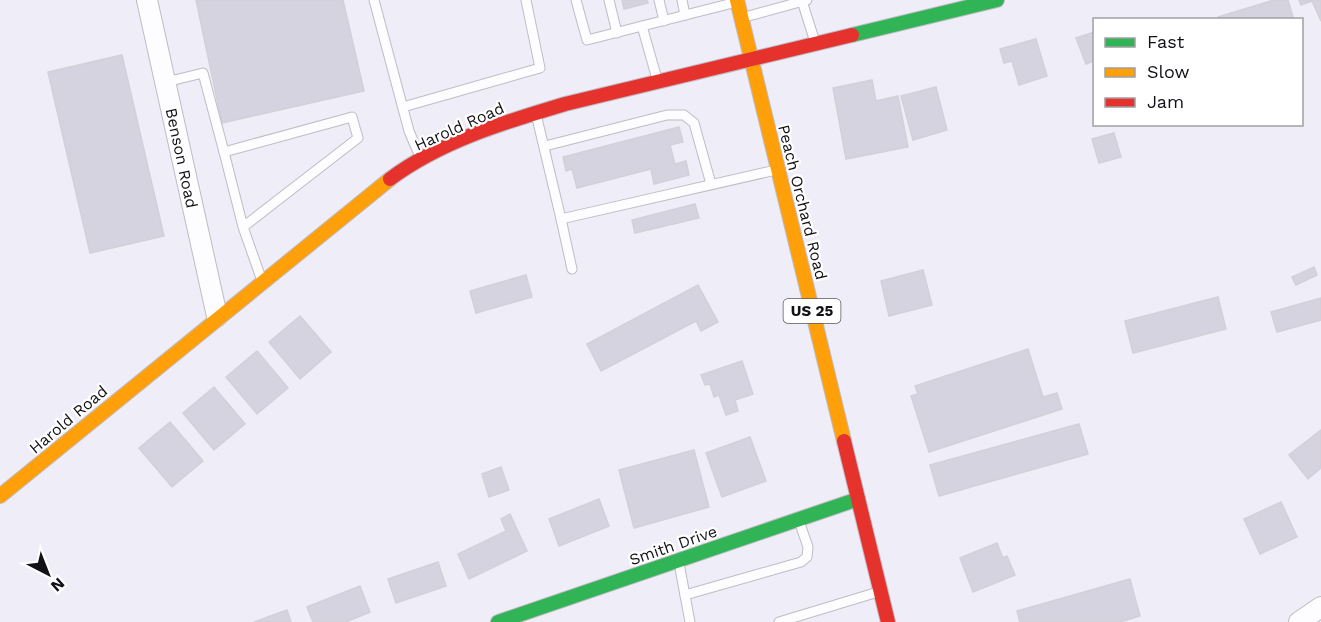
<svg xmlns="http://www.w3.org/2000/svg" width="1321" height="622" viewBox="0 0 1321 622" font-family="'Work Sans',sans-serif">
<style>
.building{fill:#d5d3e0;stroke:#d2d0d9;stroke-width:1.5}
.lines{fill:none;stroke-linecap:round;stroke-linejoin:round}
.lane-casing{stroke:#bebcc4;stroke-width:11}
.street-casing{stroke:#bebcc4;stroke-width:22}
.fast-casing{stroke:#bebcc4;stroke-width:16}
.slow-casing{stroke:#bebcc4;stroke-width:16}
.jam-casing{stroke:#bebcc4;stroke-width:16}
.lane{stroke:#fdfcfe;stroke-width:9}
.street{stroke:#fdfcfe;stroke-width:20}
.fast{stroke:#30b455;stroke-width:14}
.slow{stroke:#ff9f0a;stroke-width:14}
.jam{stroke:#e5322d;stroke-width:14}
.labels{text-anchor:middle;stroke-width:4.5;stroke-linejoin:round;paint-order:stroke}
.shield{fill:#fff;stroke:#59585d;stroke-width:1.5}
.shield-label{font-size:15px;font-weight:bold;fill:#121117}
.street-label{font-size:16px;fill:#121117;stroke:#fff}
</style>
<rect width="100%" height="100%" fill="#efedf8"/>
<!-- building -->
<g class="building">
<polygon points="196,0 343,0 364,91 222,123"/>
<polygon points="622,0 647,0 648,3 624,9"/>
<polygon points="1274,0 1288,0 1294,20 1219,20 1218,17"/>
<polygon points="1299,0 1321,0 1321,21 1312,1 1301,5"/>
<polygon points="1094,32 1094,61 1086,64 1076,38"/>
<polygon points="1036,39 1047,76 1019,85 1012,61 1004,63 1000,49"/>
<polygon points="122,55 164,236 90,253 48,72"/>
<polygon points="872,80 876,101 898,96 908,147 846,159 833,88"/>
<polygon points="936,87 947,130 913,140 901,96"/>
<polygon points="679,127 683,142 670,145 675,164 686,161 689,175 654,184 651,169 577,188 572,169 566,171 563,157"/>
<polygon points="1114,133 1121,157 1099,163 1092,139"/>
<polygon points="695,204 699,218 635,233 632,220"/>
<polygon points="1314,267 1317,275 1296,285 1292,277"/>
<polygon points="923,270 932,305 889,316 881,281"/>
<polygon points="526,275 532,297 476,313 470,291"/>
<polygon points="698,285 718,322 701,331 696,321 601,371 587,344"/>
<polygon points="1218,297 1226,329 1133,353 1125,321"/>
<polygon points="1321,298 1321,320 1277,332 1271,312"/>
<polygon points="300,316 331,352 300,379 269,342"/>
<polygon points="1028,349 1043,397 1057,393 1062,409 929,452 911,396 918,394 915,386"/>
<polygon points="257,351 288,388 257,414 226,377"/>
<polygon points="742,361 753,394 735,400 738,411 726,415 719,395 714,397 710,384 705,385 701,375"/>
<polygon points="214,387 245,424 214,450 183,413"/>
<polygon points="170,422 203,461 172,487 139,448"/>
<polygon points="1079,424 1088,454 939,496 930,465"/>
<polygon points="1321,430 1321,468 1308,479 1289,455"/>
<polygon points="750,437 766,481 722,497 706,453"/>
<polygon points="694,450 709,507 634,528 619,470"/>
<polygon points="501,467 509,490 489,497 482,474"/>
<polygon points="599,499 609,526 559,546 549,519"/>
<polygon points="1281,502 1297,537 1260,554 1244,519"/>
<polygon points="510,514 527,551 469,579 458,554 506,531 501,519"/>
<polygon points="997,543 1003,558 1007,556 1015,575 973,592 960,558"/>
<polygon points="438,562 446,586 396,603 388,579"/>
<polygon points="1130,579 1140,616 1120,622 1020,622 1017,611"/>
<polygon points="360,586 370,612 346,622 313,622 307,607"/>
<polygon points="287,610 291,622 254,622"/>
</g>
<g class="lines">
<!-- lane casing -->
<g class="lane-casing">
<g id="lane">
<polyline points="374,0 409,131 421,159"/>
<polyline points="576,0 587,40 733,3"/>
<polyline points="609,0 617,33"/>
<polyline points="659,0 664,21"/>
<polyline points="682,0 685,15"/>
<polyline points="802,1 815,42"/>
<polyline points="745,17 807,0"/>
<polyline points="642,26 657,79"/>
<polyline points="166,82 203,73 224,152"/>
<polyline points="403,107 540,68 526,0"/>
<polyline points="536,114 561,219 776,170"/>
<polyline points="545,146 667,115 684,115 694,123 711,184"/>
<polyline points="561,219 572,269"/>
<polyline points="243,227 358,138 352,117 224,152 243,227 261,278"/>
<polyline points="679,563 690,622"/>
<polyline points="685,595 801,562 807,557 808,547 799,521"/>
<polyline points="779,622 878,592"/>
</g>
</g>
<!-- street casing -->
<g class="street-casing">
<g id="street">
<polyline points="147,0 217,316"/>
<polyline points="1299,622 1321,607"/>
</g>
</g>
<!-- fast casing -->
<g class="fast-casing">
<g id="fast">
<polyline points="852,35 997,0"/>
<polyline points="498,622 858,499"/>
</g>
</g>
<!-- slow casing -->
<g class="slow-casing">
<g id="slow">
<polyline points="737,0 844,441"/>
<polyline points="0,496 390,179"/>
</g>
</g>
<!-- jam casing -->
<g class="jam-casing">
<g id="jam">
<path d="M390,179C441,141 505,122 565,104L852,35"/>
<polyline points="844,441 888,622"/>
</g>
</g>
<!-- lane -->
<use href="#lane" class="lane"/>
<!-- street -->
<use href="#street" class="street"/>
<!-- fast -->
<use href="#fast" class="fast"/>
<!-- slow -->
<use href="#slow" class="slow"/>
<!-- jam -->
<use href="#jam" class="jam"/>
</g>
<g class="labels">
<!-- shield labels -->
<rect class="shield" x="783.5" y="299" width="57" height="24" rx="4.5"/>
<g class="shield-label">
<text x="812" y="316">US 25</text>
</g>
<!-- street labels -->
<g class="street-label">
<text transform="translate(459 126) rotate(-24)" y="6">Harold Road</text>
<text transform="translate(182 158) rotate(78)" y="6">Benson Road</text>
<text transform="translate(803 202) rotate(76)" y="6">Peach Orchard Road</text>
<text transform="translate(68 419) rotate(-40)" y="6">Harold Road</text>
<text transform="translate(673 545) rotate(-19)" y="6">Smith Drive</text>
</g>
</g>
<!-- legend -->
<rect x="1093" y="18" width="210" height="108" fill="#ffffff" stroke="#a0a0a2" stroke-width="1.5"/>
<rect x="1105" y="38" width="30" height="9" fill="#30b455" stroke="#a0a0a2" stroke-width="1.5"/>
<text x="1147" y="48" font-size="18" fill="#121117">Fast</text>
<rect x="1105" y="68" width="30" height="9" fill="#ff9f0a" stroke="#a0a0a2" stroke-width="1.5"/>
<text x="1147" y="78" font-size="18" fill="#121117">Slow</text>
<rect x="1105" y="98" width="30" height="9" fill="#e5322d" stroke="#a0a0a2" stroke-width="1.5"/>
<text x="1147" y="108" font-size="18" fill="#121117">Jam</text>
<!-- north arrow -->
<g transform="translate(48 574) rotate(138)" stroke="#ffffff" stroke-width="4.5" paint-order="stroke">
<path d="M0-4.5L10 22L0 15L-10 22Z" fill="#121117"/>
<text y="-9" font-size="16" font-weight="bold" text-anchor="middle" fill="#121117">N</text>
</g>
</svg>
